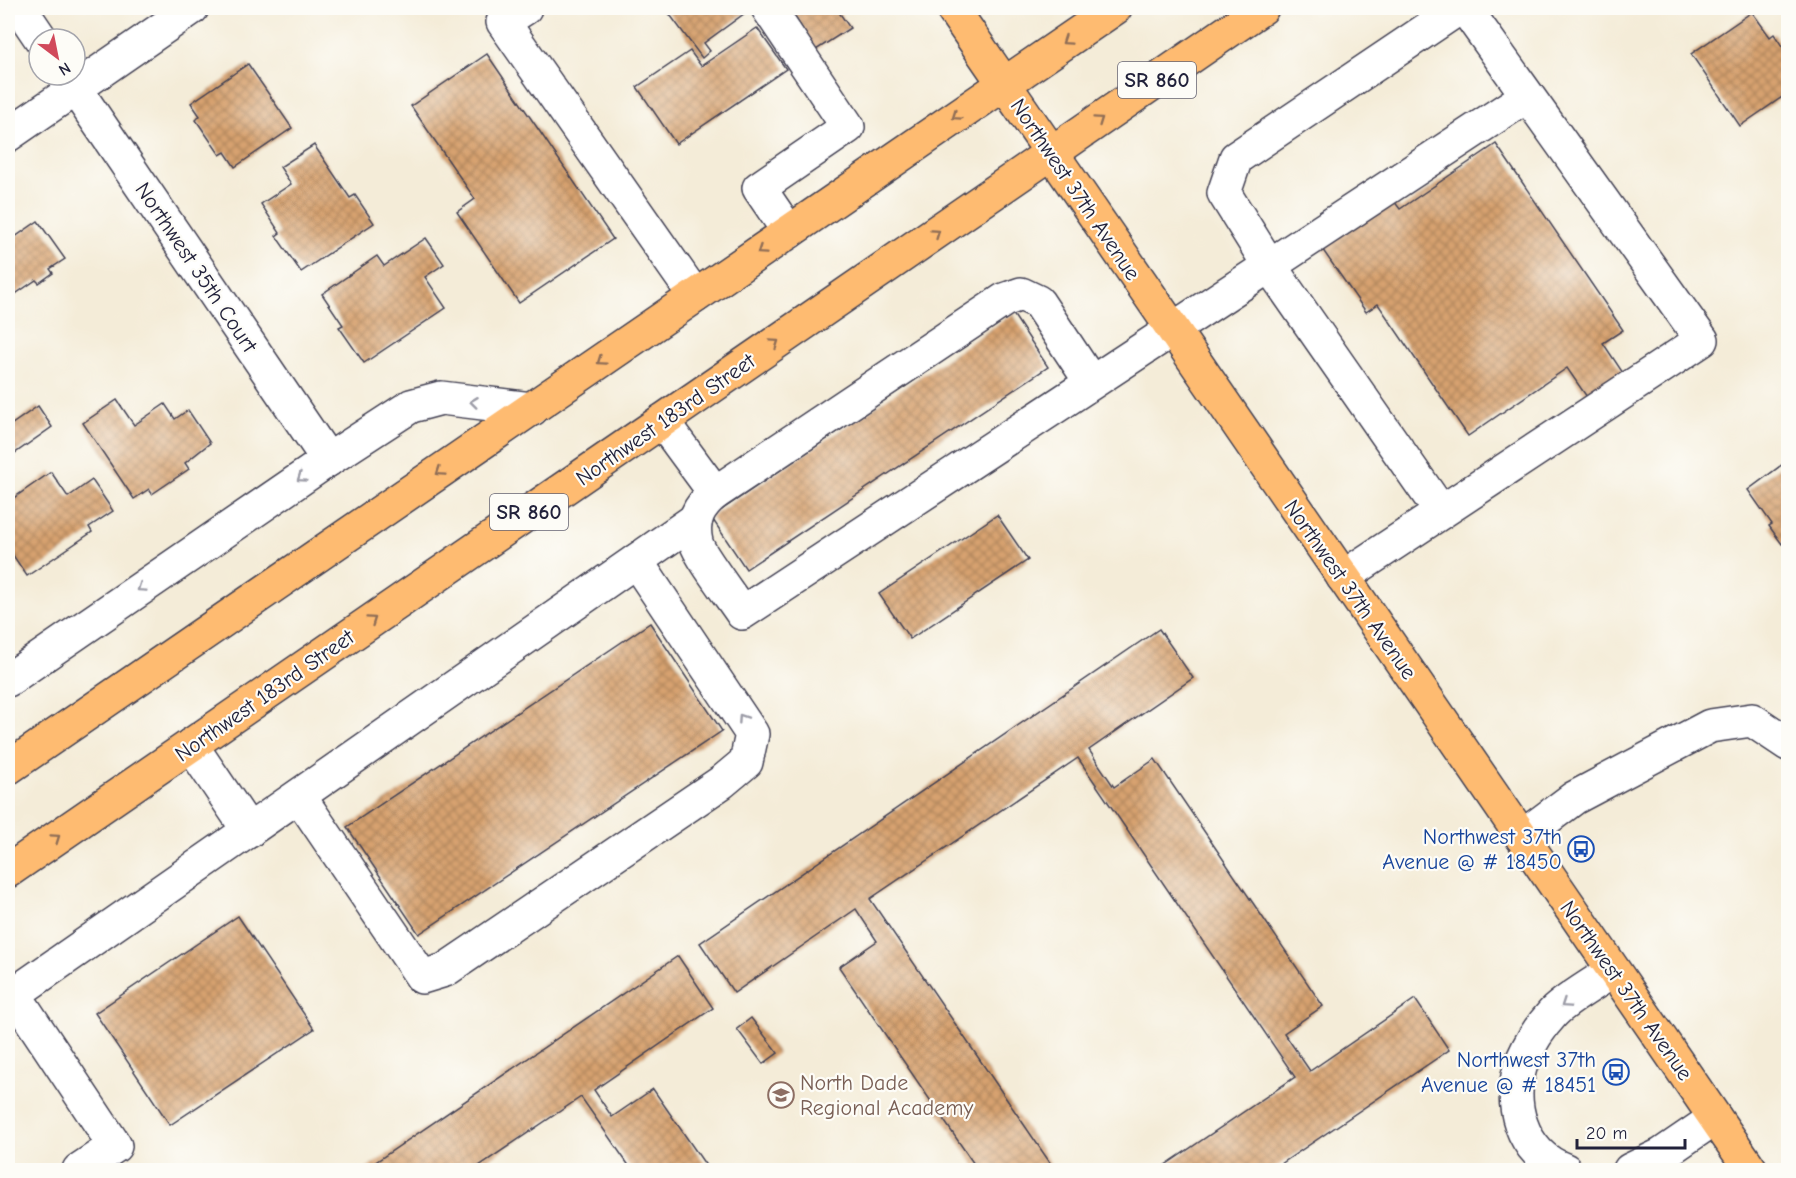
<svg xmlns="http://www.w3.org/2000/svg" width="1796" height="1178" viewBox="0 0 1796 1178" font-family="'Comic Neue',sans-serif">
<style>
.building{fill:url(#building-cross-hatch)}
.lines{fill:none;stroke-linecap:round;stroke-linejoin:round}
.minor-casing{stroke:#424053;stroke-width:36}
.major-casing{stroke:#424053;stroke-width:36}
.minor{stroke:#fff;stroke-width:33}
.major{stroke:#febb71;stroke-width:33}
.oneway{stroke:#906e56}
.oneway2{stroke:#9c9ca7}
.labels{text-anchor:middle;stroke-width:4.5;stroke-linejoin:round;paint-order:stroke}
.shield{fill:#fdfcf7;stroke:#646373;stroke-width:1.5}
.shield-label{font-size:21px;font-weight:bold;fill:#22223b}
.street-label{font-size:22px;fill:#22223b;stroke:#fdfcf7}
.transit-label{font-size:22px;fill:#164399;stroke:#fdfcf7;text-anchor:end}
.education-label{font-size:22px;fill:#785e54;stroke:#fdfcf7;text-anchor:start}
</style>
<defs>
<pattern id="building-cross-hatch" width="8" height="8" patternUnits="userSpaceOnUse" patternTransform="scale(1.5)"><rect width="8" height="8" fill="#d7a26f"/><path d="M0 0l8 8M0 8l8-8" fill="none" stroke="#ae845c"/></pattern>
</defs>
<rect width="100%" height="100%" fill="#fdfcf7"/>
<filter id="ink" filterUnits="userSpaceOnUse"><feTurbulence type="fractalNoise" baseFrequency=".0167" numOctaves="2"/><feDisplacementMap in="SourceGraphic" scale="12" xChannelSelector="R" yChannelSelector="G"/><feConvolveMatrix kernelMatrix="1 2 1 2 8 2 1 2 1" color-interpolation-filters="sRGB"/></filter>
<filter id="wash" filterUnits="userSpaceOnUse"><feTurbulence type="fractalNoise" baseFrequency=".008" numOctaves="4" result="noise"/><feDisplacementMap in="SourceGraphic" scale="24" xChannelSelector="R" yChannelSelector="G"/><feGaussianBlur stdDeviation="1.35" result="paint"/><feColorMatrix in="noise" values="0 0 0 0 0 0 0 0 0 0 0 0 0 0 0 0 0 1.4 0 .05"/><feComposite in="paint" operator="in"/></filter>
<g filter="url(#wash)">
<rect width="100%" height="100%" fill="#f4ecd8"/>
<g id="blocks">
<!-- building -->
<g class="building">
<polygon points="665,8 742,8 745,13 704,43 710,51 702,58"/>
<polygon points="789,8 836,8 850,28 816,50"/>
<polygon points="1752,12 1770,37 1774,34 1788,55 1788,93 1740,126 1691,54"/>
<polygon points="757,28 786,69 676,144 637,87 690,51 701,66"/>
<polygon points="487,54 613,239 519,303 457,212 475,199 411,106"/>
<polygon points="248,64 292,128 235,167 225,152 220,155 196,120 200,116 191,103"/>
<polygon points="1496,144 1623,330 1603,343 1625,376 1589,400 1567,368 1468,436 1378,304 1366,312 1320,246 1391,197 1400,209"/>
<polygon points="314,145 350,198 355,195 374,223 301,272 276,236 280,233 261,204 291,184 280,167"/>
<polygon points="38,221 65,259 50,269 53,273 39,283 36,280 8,299 8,242"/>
<polygon points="426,238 444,264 425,277 446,308 364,363 339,327 343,325 322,294 377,256 384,266"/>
<polygon points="1013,314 1048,367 746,569 711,517"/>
<polygon points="117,400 134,425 165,404 175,419 188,410 210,443 185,463 189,469 152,494 149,489 134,499 83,423"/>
<polygon points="38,406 52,427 8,458 8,427"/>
<polygon points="1787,461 1788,464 1788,546 1785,541 1782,544 1769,526 1772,524 1748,490"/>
<polygon points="51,472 68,497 92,480 113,511 89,527 92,532 27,576 8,548 8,502"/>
<polygon points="997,515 1028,560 910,639 879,594"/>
<polygon points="650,623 722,731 419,934 347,827"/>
<polygon points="1159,629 1193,678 1089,750 1114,787 1155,759 1323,1006 1284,1033 1310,1071 1415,999 1449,1050 1272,1170 1158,1170 1295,1077 1078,758 870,899 1055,1170 978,1170 839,967 877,941 856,909 734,993 700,943"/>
<polygon points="238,916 314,1029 170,1125 95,1013"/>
<polygon points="678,956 713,1008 594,1090 612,1117 653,1089 709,1170 632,1170 581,1097 473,1170 364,1170"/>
<polygon points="751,1018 778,1053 763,1064 737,1029"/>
</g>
</g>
</g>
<g filter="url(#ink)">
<use href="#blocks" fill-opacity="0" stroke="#424053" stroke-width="1.5"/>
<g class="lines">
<!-- minor casing -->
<g class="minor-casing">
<g id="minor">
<polyline points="20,8 41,39"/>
<polyline points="525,8 503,22 695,296"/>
<polyline points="768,8 848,127 759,188 789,232"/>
<polyline points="66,75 328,460"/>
<polyline points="8,135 192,8"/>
<path d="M1091,382L1038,302L1021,294L1004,300L715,493C699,506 691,520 696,542C698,553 734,601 742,613C1004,440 1265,267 1527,96"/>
<polyline points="662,421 715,493"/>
<polyline points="1441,512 1269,265 1224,193 1236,158 1459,8"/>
<polyline points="1343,577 1702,340 1465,8"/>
<polyline points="8,680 328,460 411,406 441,398 532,409"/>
<polyline points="191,745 249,831"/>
<polyline points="299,796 422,977 445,970 722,782 746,762 752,734 636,561"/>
<polyline points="1522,837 1574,798 1710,726 1752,720 1788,744"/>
<polyline points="79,1170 115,1146 14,994 696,519"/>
<path d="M1565,1170C1521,1154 1506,1101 1523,1059C1530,1043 1541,1026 1553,1013C1565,1000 1598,981 1613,971"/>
<polyline points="1630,1170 1661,1155 1715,1118"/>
</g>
</g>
<!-- major casing -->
<g class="major-casing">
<g id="major">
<polyline points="952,8 1751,1170"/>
<polyline points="8,768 1115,8"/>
<polyline points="8,871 1262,8"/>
</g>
</g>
<!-- minor -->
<use href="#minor" class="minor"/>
<!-- major -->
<use href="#major" class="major"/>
</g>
<!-- one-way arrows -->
<defs><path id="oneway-chevron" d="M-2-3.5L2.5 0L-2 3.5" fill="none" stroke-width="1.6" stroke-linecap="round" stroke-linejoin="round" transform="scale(1.5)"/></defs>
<g class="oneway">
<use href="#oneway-chevron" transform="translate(1066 41) rotate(146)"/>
<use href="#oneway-chevron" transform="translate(956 116) rotate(145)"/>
<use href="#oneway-chevron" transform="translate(1099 120) rotate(-35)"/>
<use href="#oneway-chevron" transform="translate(936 233) rotate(-35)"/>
<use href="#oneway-chevron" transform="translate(761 251) rotate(146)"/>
<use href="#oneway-chevron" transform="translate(775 343) rotate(-35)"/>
<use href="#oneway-chevron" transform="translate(601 361) rotate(145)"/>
<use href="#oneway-chevron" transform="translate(440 472) rotate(146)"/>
<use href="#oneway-chevron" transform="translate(372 620) rotate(-35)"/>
<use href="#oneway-chevron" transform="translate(56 838) rotate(-35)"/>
</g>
<g class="oneway2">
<use href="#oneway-chevron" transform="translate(474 402) rotate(-173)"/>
<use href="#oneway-chevron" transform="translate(301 478) rotate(146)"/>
<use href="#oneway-chevron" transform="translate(141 588) rotate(146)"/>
<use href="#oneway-chevron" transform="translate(742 718) rotate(-124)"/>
<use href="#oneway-chevron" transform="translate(1565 1004) rotate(146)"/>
</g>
</g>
<!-- icons -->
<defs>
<g id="bus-ring" transform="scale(1.35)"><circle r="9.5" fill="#fdfcf7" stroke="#1a4fb4" stroke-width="1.5"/><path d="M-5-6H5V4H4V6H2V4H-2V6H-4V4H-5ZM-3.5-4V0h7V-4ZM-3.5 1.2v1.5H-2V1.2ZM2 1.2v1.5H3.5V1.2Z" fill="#1a4fb4"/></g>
<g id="school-ring" transform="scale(1.35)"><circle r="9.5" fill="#fdfcf7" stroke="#8d6e63" stroke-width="1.5"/><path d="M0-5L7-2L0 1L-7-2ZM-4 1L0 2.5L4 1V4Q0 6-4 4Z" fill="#8d6e63"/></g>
</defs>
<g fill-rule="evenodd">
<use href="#bus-ring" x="1581" y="849"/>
<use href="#bus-ring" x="1616" y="1072"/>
<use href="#school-ring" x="781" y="1095"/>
</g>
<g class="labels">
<!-- shield labels -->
<g class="shield">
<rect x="1118" y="62" width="78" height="36" rx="4.5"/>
<rect x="490" y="494" width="78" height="36" rx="4.5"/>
</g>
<g class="shield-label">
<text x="1157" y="87">SR 860</text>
<text x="529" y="519">SR 860</text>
</g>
<!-- street labels -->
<g class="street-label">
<text transform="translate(1076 189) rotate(56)" y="8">Northwest 37th Avenue</text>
<text transform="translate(197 267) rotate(56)" y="8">Northwest 35th Court</text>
<text transform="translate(665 419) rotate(-35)" y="8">Northwest 183rd Street</text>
<text transform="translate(1351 589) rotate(55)" y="8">Northwest 37th Avenue</text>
<text transform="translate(264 695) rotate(-35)" y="8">Northwest 183rd Street</text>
<text transform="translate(1627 990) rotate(55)" y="8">Northwest 37th Avenue</text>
</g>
<!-- transit labels -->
<g class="transit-label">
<text x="1562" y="844">Northwest 37th<tspan x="1562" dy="25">Avenue @ # 18450</tspan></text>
<text x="1596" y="1067">Northwest 37th<tspan x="1596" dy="25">Avenue @ # 18451</tspan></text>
</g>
<!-- education labels -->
<g class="education-label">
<text x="800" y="1090">North Dade<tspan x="800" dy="25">Regional Academy</tspan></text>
</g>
</g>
<!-- margin -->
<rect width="1796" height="1178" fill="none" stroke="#fdfcf7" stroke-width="30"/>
<!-- north arrow -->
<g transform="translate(57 57) rotate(148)"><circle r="28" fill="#fdfcf7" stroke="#a5a5ac" stroke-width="1.5"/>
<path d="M0-4.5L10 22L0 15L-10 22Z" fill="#d1495b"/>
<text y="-9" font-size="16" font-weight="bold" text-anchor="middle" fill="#22223b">N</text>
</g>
<!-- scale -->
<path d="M1577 1139v9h108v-9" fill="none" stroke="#22223b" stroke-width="3"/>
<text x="1586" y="1139" font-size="18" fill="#22223b" stroke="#fdfcf7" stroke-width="4.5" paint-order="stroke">20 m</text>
</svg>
